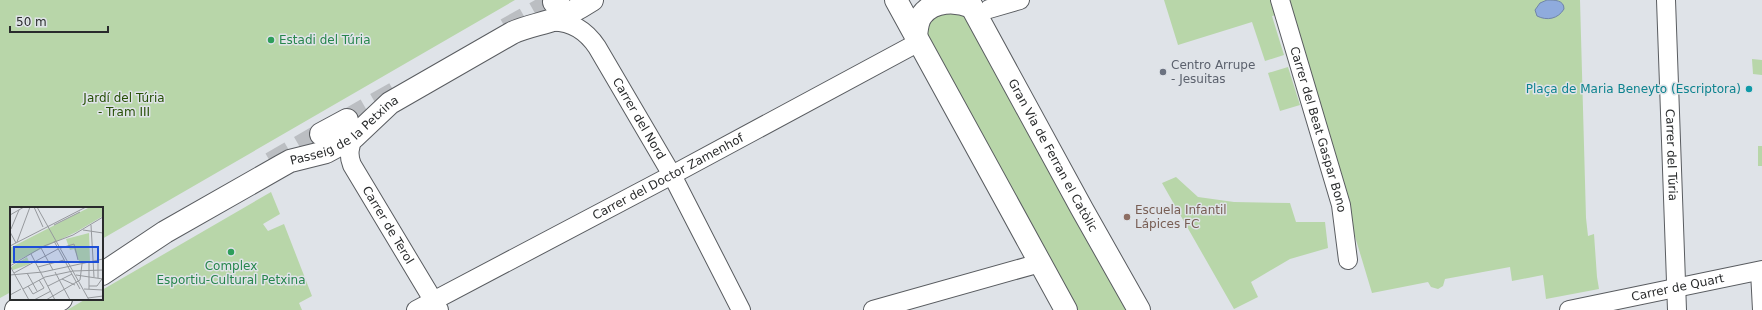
<svg xmlns="http://www.w3.org/2000/svg" width="1762" height="310" viewBox="0 0 1762 310" font-family="'DejaVu Sans',sans-serif">
<style>
.green{fill:#b8d6a9}
.water{fill:#8fabdd;stroke:#7085a8}
.lines{fill:none;stroke-linecap:round;stroke-linejoin:round}
.major-tunnel{stroke:#bbbec2;stroke-width:22;stroke-dasharray:22 11;stroke-linecap:butt}
.minor-casing{stroke:#595c60;stroke-width:20}
.major-casing{stroke:#595c60;stroke-width:24}
.minor{stroke:#fff;stroke-width:18}
.major{stroke:#fff;stroke-width:22}
.leisure-dot{fill:#2e9e5b;stroke:#dfe3e8;stroke-width:1.5}
.worship-dot{fill:#6b7280;stroke:#dfe3e8;stroke-width:1.5}
.culture-dot{fill:#0f9aa8;stroke:#dfe3e8;stroke-width:1.5}
.education-dot{fill:#8d6e63;stroke:#dfe3e8;stroke-width:1.5}
.labels{text-anchor:middle;stroke-width:3;stroke-linejoin:round;paint-order:stroke}
.leisure-label{font-size:12px;fill:#27864d;stroke:#dfe3e8;text-anchor:start}
.worship-label{font-size:12px;fill:#5b616d;stroke:#dfe3e8;text-anchor:start}
.culture-label{font-size:12px;fill:#0d838f;stroke:#dfe3e8;text-anchor:end}
.park-label{font-size:12px;fill:#264f05;stroke:#dfe3e8}
.street-label{font-size:12px;fill:#292b2c;stroke:#dfe3e8}
.education-label{font-size:12px;fill:#785e54;stroke:#dfe3e8;text-anchor:start}
.inset-road{fill:none;stroke:#96999d;stroke-width:1}
.view{fill:#1d4ed8;fill-opacity:0.15;stroke:#1d4ed8;stroke-width:2}
.inset-edge{fill:none;stroke:#292b2c;stroke-width:2}
</style>
<rect width="100%" height="100%" fill="#dfe3e8"/>
<!-- green -->
<g class="green">
<polygon points="0,0 515,0 102,239 102,208 11,208 11,292 0,298"/>
<polygon points="1164,0 1272,0 1277,15 1272,16 1284,55 1265,61 1252,22 1178,45"/>
<polygon points="1284,0 1580,0 1586,218 1588,236 1594,234 1597,277 1599,289 1546,299 1543,275 1512,281 1510,267 1445,279 1443,286 1438,289 1431,287 1428,282 1372,293"/>
<polygon points="964,12 1004,89 1128,310 1078,310 924,29 933,13"/>
<polygon points="1752,59 1762,60 1762,75 1753,74"/>
<polygon points="1288,67 1300,105 1280,111 1268,73"/>
<rect x="1758" y="146" width="4" height="20"/>
<polygon points="1176,177 1198,197 1234,202 1290,203 1296,222 1325,222 1328,248 1290,259 1251,282 1258,297 1234,309 1162,183"/>
<polygon points="271,192 280,214 263,224 268,231 284,224 312,296 299,303 302,310 67,310 86,299 102,299 102,290"/>
</g>
<!-- water -->
<path class="water" d="M1547,0C1555,0 1564,0 1564,9C1558,19 1547,21 1537,16L1535,10L1540,3Z"/>
<g class="lines">
<!-- major-tunnel -->
<g class="major-tunnel">
<polyline points="506,29 554,2"/>
<polyline points="347,120 396,92"/>
<polyline points="271,163 321,134"/>
</g>
<!-- minor casing -->
<g class="minor-casing">
<g id="minor">
<path id="s1" d="M1280,0L1341,205L1348,260"/>
<path id="s2" d="M1666,0L1677,310"/>
<polyline points="989,9 1020,0"/>
<path id="s3" d="M548,22C569,20 585,29 597,47L672,175L741,310"/>
<path id="s4" d="M354,137C349,147 348,155 352,165L439,310"/>
<polyline points="1760,271 1762,310"/>
<path id="s5" d="M416,310L672,175L919,42"/>
<polyline points="873,310 1040,263"/>
<path id="s6" d="M1569,310L1762,270"/>
</g>
</g>
<!-- major casing -->
<g class="major-casing">
<g id="major">
<polyline points="896,0 1066,310"/>
<path id="s7" d="M968,0L1082,209L1139,310"/>
<polyline points="554,2 558,0"/>
<path d="M916,36C917,29 917,21 922,15C933,0 956,0 972,7"/>
<polyline points="321,134 347,120"/>
<path id="s8" d="M102,274L165,232L281,166L290,161L326,152L354,137L390,103L512,33C527,26 543,24 558,18C570,14 581,7 592,0"/>
<polyline points="16,310 35,299"/>
<polyline points="43,310 61,299"/>
</g>
</g>
<!-- minor -->
<use href="#minor" class="minor"/>
<!-- major -->
<use href="#major" class="major"/>
</g>
<!-- markers -->
<g class="leisure-dot">
<circle cx="271" cy="40" r="4"/>
<circle cx="231" cy="252" r="4"/>
</g>
<circle class="worship-dot" cx="1163" cy="72" r="4"/>
<circle class="culture-dot" cx="1749" cy="89" r="4"/>
<circle class="education-dot" cx="1127" cy="217" r="4"/>
<g class="labels">
<!-- leisure labels -->
<g class="leisure-label">
<text x="279" y="44">Estadi del Túria</text>
<text x="231" y="270" text-anchor="middle">Complex<tspan x="231" dy="14">Esportiu-Cultural Petxina</tspan></text>
</g>
<!-- worship labels -->
<g class="worship-label">
<text x="1171" y="69">Centro Arrupe<tspan x="1171" dy="14">- Jesuitas</tspan></text>
</g>
<!-- culture labels -->
<g class="culture-label">
<text x="1741" y="93">Plaça de Maria Beneyto (Escriptora)</text>
</g>
<!-- park labels -->
<g class="park-label">
<text x="124" y="102">Jardí del Túria<tspan x="124" dy="14">- Tram III</tspan></text>
</g>
<!-- street labels -->
<g class="street-label">
<text dy="4" stroke="none"><textPath href="#s3" startOffset="141">Carrer del Nord</textPath></text>
<text dy="4" stroke="none"><textPath href="#s1" startOffset="135">Carrer del Beat Gaspar Bono</textPath></text>
<text dy="4" stroke="none"><textPath href="#s8" startOffset="283">Passeig de la Petxina</textPath></text>
<text dy="4" stroke="none"><textPath href="#s7" startOffset="177">Gran Via de Ferran el Catòlic</textPath></text>
<text dy="4" stroke="none"><textPath href="#s2" startOffset="155">Carrer del Túria</textPath></text>
<text dy="4" stroke="none"><textPath href="#s5" startOffset="285">Carrer del Doctor Zamenhof</textPath></text>
<text dy="4" stroke="none"><textPath href="#s4" startOffset="99">Carrer de Terol</textPath></text>
<text dy="4" stroke="none"><textPath href="#s6" startOffset="111">Carrer de Quart</textPath></text>
</g>
<!-- education labels -->
<g class="education-label">
<text x="1135" y="214">Escuela Infantil<tspan x="1135" dy="14">Lápices FC</tspan></text>
</g>
</g>
<!-- overview -->
<g transform="translate(10 207)">
<rect width="93" height="93" fill="#dfe3e8"/>
<path d="M80,0H93V9L66,25L0,57V41ZM79,26L80,54H69L64,42L60,43L56,32ZM17,50L20,57L3,63L1,60Z" fill="#b8d6a9"/>
<path class="inset-road" d="M24,0L33,20M27,0L79,93M0,8L14,0M44,18L70,5M81,18L84,70M1,22L9,3M73,23L93,26M0,25L6,36M44,34L70,82M7,35L20,0M64,37L68,53M0,39L76,0M31,41L43,63M51,41L64,37M21,47L45,93M88,53V71M79,55V82M0,59L34,39L63,28L93,10M0,59L19,93M28,60L54,53M45,65L60,93M4,66L48,42M17,66L27,84M0,68L33,65L93,52M66,68L93,72M52,72L65,78M18,79L23,87L34,81L29,73M38,79L62,67M79,79H87L92,72M13,82L35,70L63,64L93,63M74,82L93,83M0,88L11,82M78,91L93,89M24,93L41,84M36,93L70,73L72,57"/>
<path class="view" d="M4,40H88V55H4Z"/>
<rect width="93" height="93" class="inset-edge"/>
</g>
<!-- scale -->
<path d="M10 26v6h98v-6" fill="none" stroke="#292b2c" stroke-width="2"/>
<text x="16" y="26" font-size="12" fill="#292b2c" stroke="#dfe3e8" stroke-width="3" paint-order="stroke">50 m</text>
</svg>
